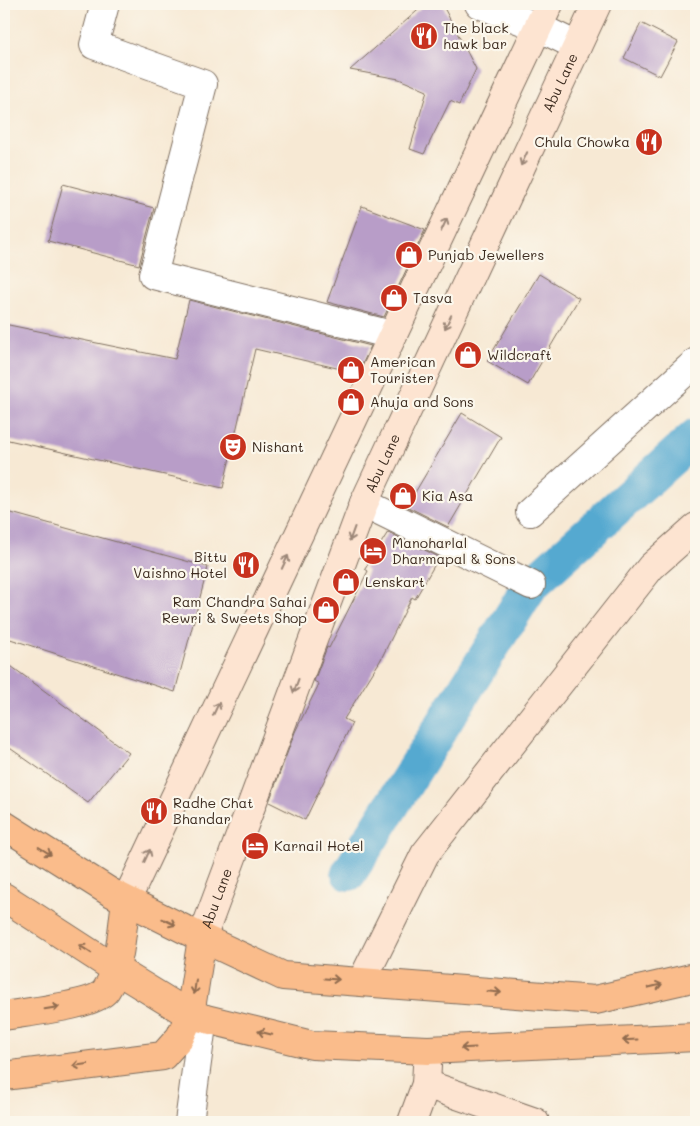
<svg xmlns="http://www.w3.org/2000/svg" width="700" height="1126" viewBox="0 0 700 1126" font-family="Mali,sans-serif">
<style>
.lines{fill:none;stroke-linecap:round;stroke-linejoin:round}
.canal{stroke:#54a9d0;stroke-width:36}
.building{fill:#b89dc8}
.street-casing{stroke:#7d6d5e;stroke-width:30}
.secondary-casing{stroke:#7d6d5e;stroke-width:30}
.primary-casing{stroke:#7d6d5e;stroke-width:30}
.street{stroke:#fff;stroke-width:28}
.secondary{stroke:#fde4d1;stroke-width:28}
.primary{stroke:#fabc8b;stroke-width:28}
.oneway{stroke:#9c8778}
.oneway2{stroke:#916c4f}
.labels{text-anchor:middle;stroke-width:4.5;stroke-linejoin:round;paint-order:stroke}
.poi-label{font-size:14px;fill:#3b2a1e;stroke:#fbf7ec;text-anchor:start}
.street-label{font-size:14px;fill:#3b2a1e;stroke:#fbf7ec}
</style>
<rect width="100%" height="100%" fill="#fbf7ec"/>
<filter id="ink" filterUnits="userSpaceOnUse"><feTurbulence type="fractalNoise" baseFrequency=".02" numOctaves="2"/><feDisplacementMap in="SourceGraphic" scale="10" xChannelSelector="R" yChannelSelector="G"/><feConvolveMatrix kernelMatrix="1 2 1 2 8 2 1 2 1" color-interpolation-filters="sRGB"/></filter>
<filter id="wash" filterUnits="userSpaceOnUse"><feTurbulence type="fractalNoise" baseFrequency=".0096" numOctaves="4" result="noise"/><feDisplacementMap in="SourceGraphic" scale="20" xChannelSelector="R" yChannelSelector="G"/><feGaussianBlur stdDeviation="1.12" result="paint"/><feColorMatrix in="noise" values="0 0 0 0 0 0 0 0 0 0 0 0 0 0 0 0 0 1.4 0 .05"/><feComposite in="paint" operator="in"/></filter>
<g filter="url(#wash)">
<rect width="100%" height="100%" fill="#f7e9d4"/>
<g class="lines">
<!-- canal -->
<polyline class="canal" points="349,873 531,585 696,436"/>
</g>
<g id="blocks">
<!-- building -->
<g class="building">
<polygon points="425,4 442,4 476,69 459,105 450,101 424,154 410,149 427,91 399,79 350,70"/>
<polygon points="641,23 678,42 660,76 624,58"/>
<polygon points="63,184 154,208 139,265 48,241"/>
<polygon points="362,206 425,230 384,317 327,302"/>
<polygon points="539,274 579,298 528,385 487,361"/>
<polygon points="189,300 371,346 358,373 255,349 223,488 4,439 4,324 175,359"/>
<polygon points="462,413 501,437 448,527 404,505 407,506"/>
<polygon points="4,511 208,567 175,692 4,637"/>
<polygon points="388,532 439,557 415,599 412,597 380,661 344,719 352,723 305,820 269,802 295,732 319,684 314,681 327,647 329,648 368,571 365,569"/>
<polygon points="4,661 129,753 88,803 4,744"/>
</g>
</g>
</g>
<g filter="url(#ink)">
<use href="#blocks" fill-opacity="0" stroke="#7d6d5e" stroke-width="1"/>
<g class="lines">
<!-- street casing -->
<g class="street-casing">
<g id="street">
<polyline points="105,4 94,45 203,84 153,275 392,335"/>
<polyline points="479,4 538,27 577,46"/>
<polyline points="364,503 531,585"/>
<polyline points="530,512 696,362"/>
<polyline points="189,1122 203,1018"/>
</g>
</g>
<!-- secondary casing -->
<g class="secondary-casing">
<g id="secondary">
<polyline points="126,901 549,4"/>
<path id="s1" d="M202,938L364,503L597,4"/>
<polyline points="362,981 425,854 651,567 696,527"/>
<polyline points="426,1084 535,1122"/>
<polyline points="412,1122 426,1084 427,1066"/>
</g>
</g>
<!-- primary casing -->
<g class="primary-casing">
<g id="primary">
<polyline points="4,825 110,892 202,938 283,976 595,1000 696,977"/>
<polyline points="4,897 115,969 190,1015 312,1045 428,1050 696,1037"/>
<path d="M4,1016C25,1012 95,1006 106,990C121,969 122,926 126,901"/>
<polyline points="4,1076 163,1056 180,1037 190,1015 202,938"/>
</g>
</g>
<!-- street -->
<use href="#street" class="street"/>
<!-- secondary -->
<use href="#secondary" class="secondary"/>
<!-- primary -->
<use href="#primary" class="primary"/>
</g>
<!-- one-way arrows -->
<defs><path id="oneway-shaft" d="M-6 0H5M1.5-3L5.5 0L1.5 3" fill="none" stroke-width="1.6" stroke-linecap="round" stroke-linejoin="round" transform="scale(1.25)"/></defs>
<g class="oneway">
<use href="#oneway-shaft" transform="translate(524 159) rotate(115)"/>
<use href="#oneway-shaft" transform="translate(444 225) rotate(-65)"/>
<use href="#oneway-shaft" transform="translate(448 322) rotate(115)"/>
<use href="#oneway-shaft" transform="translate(352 534) rotate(110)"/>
<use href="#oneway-shaft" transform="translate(285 562) rotate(-65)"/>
<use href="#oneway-shaft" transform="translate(296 686) rotate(110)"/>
<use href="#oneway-shaft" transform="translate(216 709) rotate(-65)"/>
<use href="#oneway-shaft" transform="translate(147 856) rotate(-65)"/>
</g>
<g class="oneway2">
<use href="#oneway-shaft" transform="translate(45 851) rotate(32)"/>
<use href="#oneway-shaft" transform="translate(169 922) rotate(26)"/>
<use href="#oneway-shaft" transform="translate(85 949) rotate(-147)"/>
<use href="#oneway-shaft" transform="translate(332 979) rotate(4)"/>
<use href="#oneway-shaft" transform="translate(655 986) rotate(-13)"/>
<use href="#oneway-shaft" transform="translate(195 987) rotate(98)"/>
<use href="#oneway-shaft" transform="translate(494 992) rotate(5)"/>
<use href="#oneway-shaft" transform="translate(52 1008) rotate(-9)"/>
<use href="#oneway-shaft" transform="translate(265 1033) rotate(-166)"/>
<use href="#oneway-shaft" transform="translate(630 1040) rotate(177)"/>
<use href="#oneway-shaft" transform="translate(468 1048) rotate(177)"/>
<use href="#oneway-shaft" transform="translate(80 1065) rotate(172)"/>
</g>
</g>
<!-- icons -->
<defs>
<g id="restaurant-disc" transform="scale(1.4375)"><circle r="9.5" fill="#c8321e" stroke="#fbf7ec"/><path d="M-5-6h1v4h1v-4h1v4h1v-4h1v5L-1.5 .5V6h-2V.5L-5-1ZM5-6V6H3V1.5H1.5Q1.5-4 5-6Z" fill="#fff"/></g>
<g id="shop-disc" transform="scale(1.4375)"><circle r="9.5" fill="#c8321e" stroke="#fbf7ec"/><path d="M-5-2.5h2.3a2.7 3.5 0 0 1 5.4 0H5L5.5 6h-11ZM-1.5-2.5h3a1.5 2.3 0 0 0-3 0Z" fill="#fff"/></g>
<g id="theatre-disc" transform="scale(1.4375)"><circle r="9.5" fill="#c8321e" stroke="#fbf7ec"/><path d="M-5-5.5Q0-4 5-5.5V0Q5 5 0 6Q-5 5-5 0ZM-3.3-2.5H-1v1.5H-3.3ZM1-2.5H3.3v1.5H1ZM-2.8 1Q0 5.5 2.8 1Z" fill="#fff"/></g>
<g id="hotel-disc" transform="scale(1.4375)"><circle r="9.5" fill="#c8321e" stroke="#fbf7ec"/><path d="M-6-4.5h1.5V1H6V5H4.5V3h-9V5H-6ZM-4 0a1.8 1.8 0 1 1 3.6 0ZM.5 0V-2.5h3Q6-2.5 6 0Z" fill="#fff"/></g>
</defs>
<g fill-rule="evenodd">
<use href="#restaurant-disc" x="424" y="36"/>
<use href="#restaurant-disc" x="649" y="142"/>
<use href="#shop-disc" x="409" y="255"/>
<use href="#shop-disc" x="394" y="298"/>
<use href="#shop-disc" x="468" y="355"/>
<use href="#shop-disc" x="351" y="370"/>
<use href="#shop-disc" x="351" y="402"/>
<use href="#theatre-disc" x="233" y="447"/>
<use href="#shop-disc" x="403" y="496"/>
<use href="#hotel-disc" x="373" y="551"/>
<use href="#restaurant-disc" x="246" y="565"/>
<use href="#shop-disc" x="346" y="582"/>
<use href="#shop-disc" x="326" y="610"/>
<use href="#restaurant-disc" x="154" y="811"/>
<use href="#hotel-disc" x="255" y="846"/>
</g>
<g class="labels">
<!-- poi labels -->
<g class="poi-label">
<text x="443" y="33">The black<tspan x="443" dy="16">hawk bar</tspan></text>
<text x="630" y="147" text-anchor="end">Chula Chowka</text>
<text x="428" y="260">Punjab Jewellers</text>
<text x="413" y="303">Tasva</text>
<text x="487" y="360">Wildcraft</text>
<text x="370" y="367">American<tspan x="370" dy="16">Tourister</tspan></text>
<text x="370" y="407">Ahuja and Sons</text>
<text x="252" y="452">Nishant</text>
<text x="422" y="501">Kia Asa</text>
<text x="392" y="548">Manoharlal<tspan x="392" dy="16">Dharmapal &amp; Sons</tspan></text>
<text x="227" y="562" text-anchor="end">Bittu<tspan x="227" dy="16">Vaishno Hotel</tspan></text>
<text x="365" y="587">Lenskart</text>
<text x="307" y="607" text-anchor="end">Ram Chandra Sahai<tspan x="307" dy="16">Rewri &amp; Sweets Shop</tspan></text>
<text x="173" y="808">Radhe Chat<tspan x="173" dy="16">Bhandar</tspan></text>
<text x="274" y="851">Karnail Hotel</text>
</g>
<!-- street labels -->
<g class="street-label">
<text dy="5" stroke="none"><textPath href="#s1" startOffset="928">Abu Lane</textPath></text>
<text dy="5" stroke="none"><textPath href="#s1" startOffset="508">Abu Lane</textPath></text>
<text dy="5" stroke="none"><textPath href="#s1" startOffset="42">Abu Lane</textPath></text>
</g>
</g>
<!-- margin -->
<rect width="700" height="1126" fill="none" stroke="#fbf7ec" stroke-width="20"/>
</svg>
